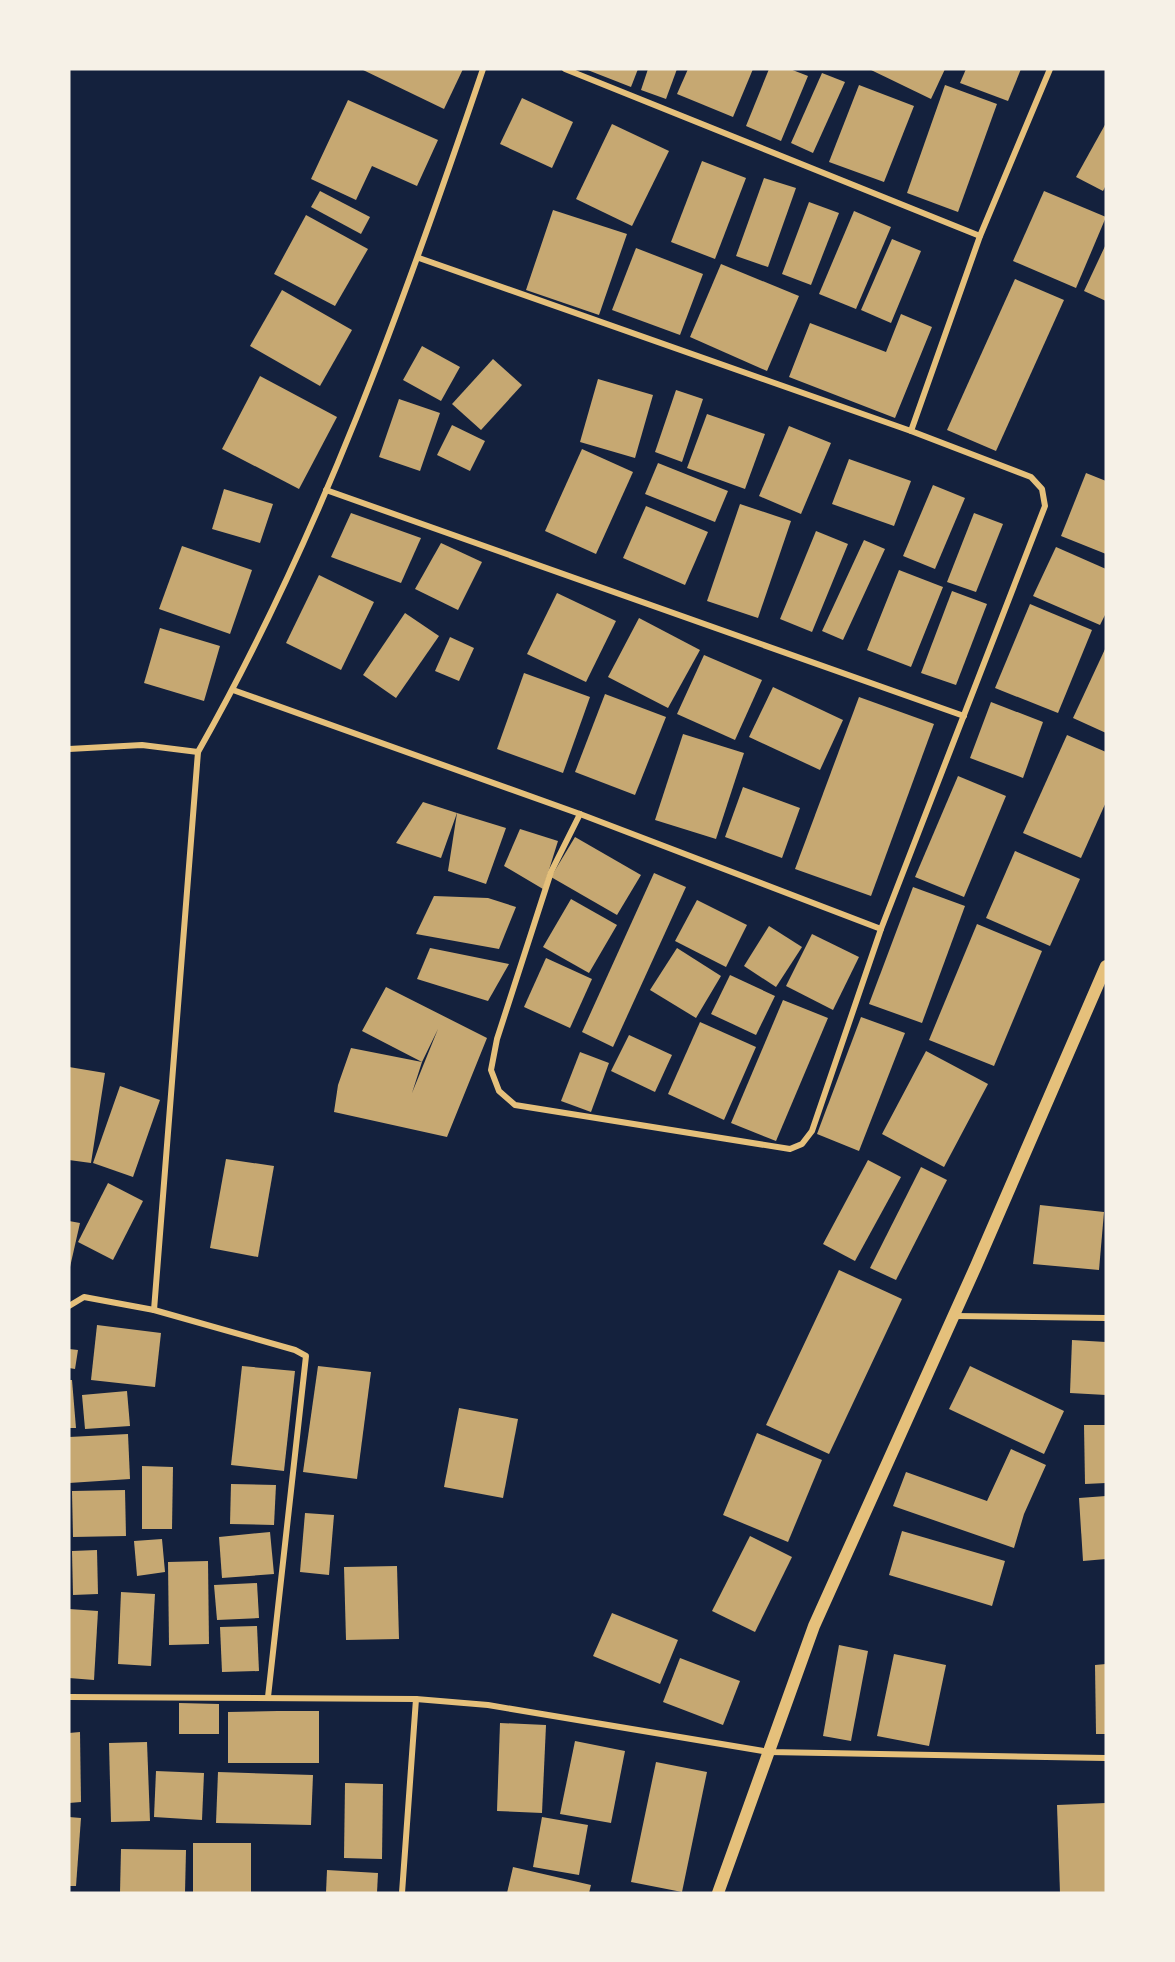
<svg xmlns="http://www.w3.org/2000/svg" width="1175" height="1962" font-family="'IBM Plex Sans',sans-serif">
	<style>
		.building { fill: #c6a872 }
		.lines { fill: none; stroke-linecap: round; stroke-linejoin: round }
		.minor { stroke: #e5c07b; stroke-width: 6 }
		.secondary { stroke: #e5c07b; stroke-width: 12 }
	</style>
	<rect width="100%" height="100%" fill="#14213d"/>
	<g class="building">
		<polygon points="361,69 463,69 444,109"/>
		<polygon points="585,69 638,69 631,87"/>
		<polygon points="648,69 677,69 666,99 641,90"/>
		<polygon points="688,69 753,69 733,117 677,94"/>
		<polygon points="769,69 790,69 808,76 781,141 746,126"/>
		<polygon points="869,69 945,69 931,99"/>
		<polygon points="966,69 1021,69 1008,101 960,83"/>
		<polygon points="822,73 845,82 813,153 791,143"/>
		<polygon points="859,85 914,106 884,182 829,162"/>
		<polygon points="945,85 997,104 958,212 907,193"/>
		<polygon points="522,98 573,122 552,168 500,144"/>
		<polygon points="348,100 438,140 417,186 372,166 356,200 311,179"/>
		<polygon points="1106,123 1106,185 1103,191 1076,177"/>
		<polygon points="612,124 669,151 632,226 576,199"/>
		<polygon points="702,161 746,178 715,259 671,242"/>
		<polygon points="764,178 796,188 768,267 736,256"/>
		<polygon points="320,191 370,217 361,234 311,207"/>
		<polygon points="1044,191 1106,217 1076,288 1013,261"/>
		<polygon points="809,202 839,213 811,285 782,274"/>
		<polygon points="553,210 627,234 599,315 526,290"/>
		<polygon points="854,211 891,227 856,309 819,294"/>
		<polygon points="306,215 368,249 335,306 274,274"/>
		<polygon points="892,239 921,251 891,323 861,310"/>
		<polygon points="1106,244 1106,301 1084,291"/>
		<polygon points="636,248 703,274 680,335 612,310"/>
		<polygon points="721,264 799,296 767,371 690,337"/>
		<polygon points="1015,279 1064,300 996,451 947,430"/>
		<polygon points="282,290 352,330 320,386 250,346"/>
		<polygon points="901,314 932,327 895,418 789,377 810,323 886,352"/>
		<polygon points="422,346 460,367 441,401 403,380"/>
		<polygon points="493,359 522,385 481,430 452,404"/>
		<polygon points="260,376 337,417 299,489 222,449"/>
		<polygon points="598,379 653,395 635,458 580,442"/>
		<polygon points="676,390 703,399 682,462 655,452"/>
		<polygon points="399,399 440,413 420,471 379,457"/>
		<polygon points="707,414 765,434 745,489 687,468"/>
		<polygon points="452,425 485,441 470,471 437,455"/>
		<polygon points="789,426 831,443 801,514 759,496"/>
		<polygon points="582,449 633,472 596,554 545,531"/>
		<polygon points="849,459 911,481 894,526 832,504"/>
		<polygon points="658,463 728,491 715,522 645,494"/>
		<polygon points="1086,473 1106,481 1106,554 1061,536"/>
		<polygon points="933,485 965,498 935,569 903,556"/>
		<polygon points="224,489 273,504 260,543 212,529"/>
		<polygon points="740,504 791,521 758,618 707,601"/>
		<polygon points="646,506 708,532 685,585 623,558"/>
		<polygon points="351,513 421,538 401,583 331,557"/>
		<polygon points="974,513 1003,524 976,592 947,582"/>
		<polygon points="816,531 848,544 812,632 780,619"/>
		<polygon points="864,540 885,549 843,640 822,631"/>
		<polygon points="441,543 482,562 458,610 415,589"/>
		<polygon points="182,546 252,570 230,634 159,609"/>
		<polygon points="1056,547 1106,569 1106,613 1100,625 1033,596"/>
		<polygon points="899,570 943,587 911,667 867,650"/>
		<polygon points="319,575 374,602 341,670 286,643"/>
		<polygon points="952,591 987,604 956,685 921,673"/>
		<polygon points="557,593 616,621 586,682 527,654"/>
		<polygon points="1030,604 1092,630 1058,713 995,688"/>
		<polygon points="405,613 439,636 396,698 363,675"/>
		<polygon points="639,618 700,650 668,708 608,677"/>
		<polygon points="160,628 220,646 204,701 144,683"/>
		<polygon points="450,637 474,648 459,681 435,671"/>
		<polygon points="1106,647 1106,733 1073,718"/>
		<polygon points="704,655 762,680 735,740 677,714"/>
		<polygon points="524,673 590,697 563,773 497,749"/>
		<polygon points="773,687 843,720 820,770 749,737"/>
		<polygon points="605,694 666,717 635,795 575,772"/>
		<polygon points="859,697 934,724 871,896 795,869"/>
		<polygon points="991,702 1043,722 1023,778 970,758"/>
		<polygon points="683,734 744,753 716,839 655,820"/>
		<polygon points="1067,735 1106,752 1106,802 1081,858 1023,833"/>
		<polygon points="958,776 1006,796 964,897 915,877"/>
		<polygon points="743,787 800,808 782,858 725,837"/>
		<polygon points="423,802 457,813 441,858 396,843"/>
		<polygon points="457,813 506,828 486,884 448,871"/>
		<polygon points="520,829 558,841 543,889 504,866"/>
		<polygon points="575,837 641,875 617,915 551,877"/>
		<polygon points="1015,851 1080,879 1050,946 986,918"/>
		<polygon points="654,873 686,887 613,1047 582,1032"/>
		<polygon points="913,887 965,906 922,1023 869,1004"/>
		<polygon points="434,896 488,898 516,907 499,949 416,934"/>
		<polygon points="571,899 617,925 589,973 543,947"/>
		<polygon points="697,900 747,925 726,967 675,941"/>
		<polygon points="977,924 1042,951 994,1066 929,1040"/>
		<polygon points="769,926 802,947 776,987 744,966"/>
		<polygon points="812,934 859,957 833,1010 786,986"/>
		<polygon points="430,948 509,964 488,1001 417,979"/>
		<polygon points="677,948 721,976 696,1018 650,990"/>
		<polygon points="546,958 592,979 570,1028 524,1007"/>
		<polygon points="730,975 775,996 756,1035 711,1014"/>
		<polygon points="386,987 487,1038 447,1137 334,1112 338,1085 351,1048 422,1062 412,1093 438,1029 422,1062 362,1031"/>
		<polygon points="783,1000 828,1018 776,1141 731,1123"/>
		<polygon points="861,1017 905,1033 859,1151 817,1134"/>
		<polygon points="700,1022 756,1047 724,1120 668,1094"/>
		<polygon points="629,1035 672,1055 655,1092 611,1071"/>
		<polygon points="926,1051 988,1084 944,1167 882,1134"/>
		<polygon points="580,1052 609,1063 591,1112 561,1101"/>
		<polygon points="69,1067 105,1073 91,1163 69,1160"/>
		<polygon points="120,1086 160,1100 133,1177 93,1163"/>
		<polygon points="226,1159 274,1166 258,1257 210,1248"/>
		<polygon points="868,1160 901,1177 855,1261 823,1244"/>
		<polygon points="921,1167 947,1180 896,1280 870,1268"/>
		<polygon points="108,1183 143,1201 113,1260 78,1242"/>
		<polygon points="1040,1205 1104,1212 1099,1270 1033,1264"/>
		<polygon points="69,1221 80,1223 70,1267 69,1267"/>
		<polygon points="839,1270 902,1299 829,1454 766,1425"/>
		<polygon points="97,1325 161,1333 155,1387 91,1380"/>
		<polygon points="1072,1340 1106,1342 1106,1395 1070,1393"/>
		<polygon points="69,1349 78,1350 75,1369 69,1368"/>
		<polygon points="242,1366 295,1371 284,1471 231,1465"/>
		<polygon points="318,1366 371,1372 357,1479 303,1472"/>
		<polygon points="970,1366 1064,1411 1044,1454 949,1409"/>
		<polygon points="69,1380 72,1380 76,1428 69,1428"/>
		<polygon points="127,1391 130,1426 85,1429 82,1395"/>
		<polygon points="459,1408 518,1419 503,1498 444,1487"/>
		<polygon points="1084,1425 1106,1425 1106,1483 1085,1484"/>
		<polygon points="757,1433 822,1460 788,1542 723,1515"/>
		<polygon points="128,1434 130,1479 69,1483 69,1437"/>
		<polygon points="1011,1449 1046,1465 1024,1514 1014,1548 893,1506 906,1472 987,1501"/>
		<polygon points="142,1466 173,1467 172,1529 142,1529"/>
		<polygon points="231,1484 276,1485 274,1525 230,1524"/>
		<polygon points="125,1490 126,1536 73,1537 72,1491"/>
		<polygon points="1106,1496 1106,1559 1083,1561 1079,1498"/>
		<polygon points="305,1513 334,1515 329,1575 300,1572"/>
		<polygon points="902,1531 1005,1561 992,1606 889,1575"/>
		<polygon points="270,1532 274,1574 222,1578 219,1537"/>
		<polygon points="750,1536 792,1557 755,1632 712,1611"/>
		<polygon points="162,1539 165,1572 137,1576 134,1541"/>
		<polygon points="97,1550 98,1594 73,1595 72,1551"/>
		<polygon points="208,1561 209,1644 169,1645 168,1562"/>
		<polygon points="397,1566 399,1639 346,1640 344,1567"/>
		<polygon points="257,1583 259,1618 217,1620 214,1585"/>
		<polygon points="121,1592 155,1594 151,1666 118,1664"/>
		<polygon points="69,1609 98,1611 94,1680 69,1678"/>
		<polygon points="612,1613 678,1640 660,1684 593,1656"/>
		<polygon points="257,1626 259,1671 222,1672 220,1627"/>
		<polygon points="839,1645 868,1651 851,1741 823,1736"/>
		<polygon points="894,1654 946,1665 929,1746 877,1736"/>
		<polygon points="680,1658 740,1681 723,1725 663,1702"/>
		<polygon points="1106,1664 1106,1734 1096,1734 1095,1665"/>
		<polygon points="179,1703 219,1704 219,1734 179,1734"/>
		<polygon points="278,1711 319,1711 319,1763 228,1763 228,1712"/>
		<polygon points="500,1723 546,1725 542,1813 497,1811"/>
		<polygon points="80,1732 81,1802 69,1803 69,1733"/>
		<polygon points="575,1741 625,1751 611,1823 560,1814"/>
		<polygon points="147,1742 150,1821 111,1822 109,1743"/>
		<polygon points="656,1762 707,1772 682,1892 631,1882"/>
		<polygon points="156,1771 204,1773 202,1820 154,1817"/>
		<polygon points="218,1772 313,1775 311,1825 216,1823"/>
		<polygon points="345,1783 383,1784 382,1859 344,1858"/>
		<polygon points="1106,1803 1106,1893 1060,1893 1057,1805"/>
		<polygon points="69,1817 81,1818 76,1886 69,1886"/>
		<polygon points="542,1817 588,1825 579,1875 533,1867"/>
		<rect x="193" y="1843" width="58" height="50"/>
		<polygon points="121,1849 186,1850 185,1893 120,1893"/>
		<polygon points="513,1867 591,1885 589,1893 507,1893"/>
		<polygon points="327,1870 378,1873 377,1893 326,1893"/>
	</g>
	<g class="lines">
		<g class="minor">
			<polyline points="565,69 980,236"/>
			<polyline points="419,258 911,431"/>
			<polyline points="326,490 964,716"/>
			<polyline points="233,690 580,814 881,929"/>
			<polyline points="69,749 142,745 198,752"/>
			<polyline points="580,814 551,872 497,1039 491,1070 499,1091 515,1105 790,1149 802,1144 812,1131 881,929 1045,506 1042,489 1031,477 911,431 980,236 1050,69"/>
			<polyline points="69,1306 84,1297 154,1310 295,1350 306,1356 268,1697"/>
			<path d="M154 1310 198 752C320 537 404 302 483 69"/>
			<polyline points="954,1316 1106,1318"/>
			<polyline points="69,1697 416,1699 488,1705 769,1752 1106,1758"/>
			<polyline points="402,1893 416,1699"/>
		</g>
		<polyline class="secondary" points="718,1893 814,1626 976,1266 1106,966"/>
	</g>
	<rect width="1175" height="1962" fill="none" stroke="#f6f1e7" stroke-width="141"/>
</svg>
